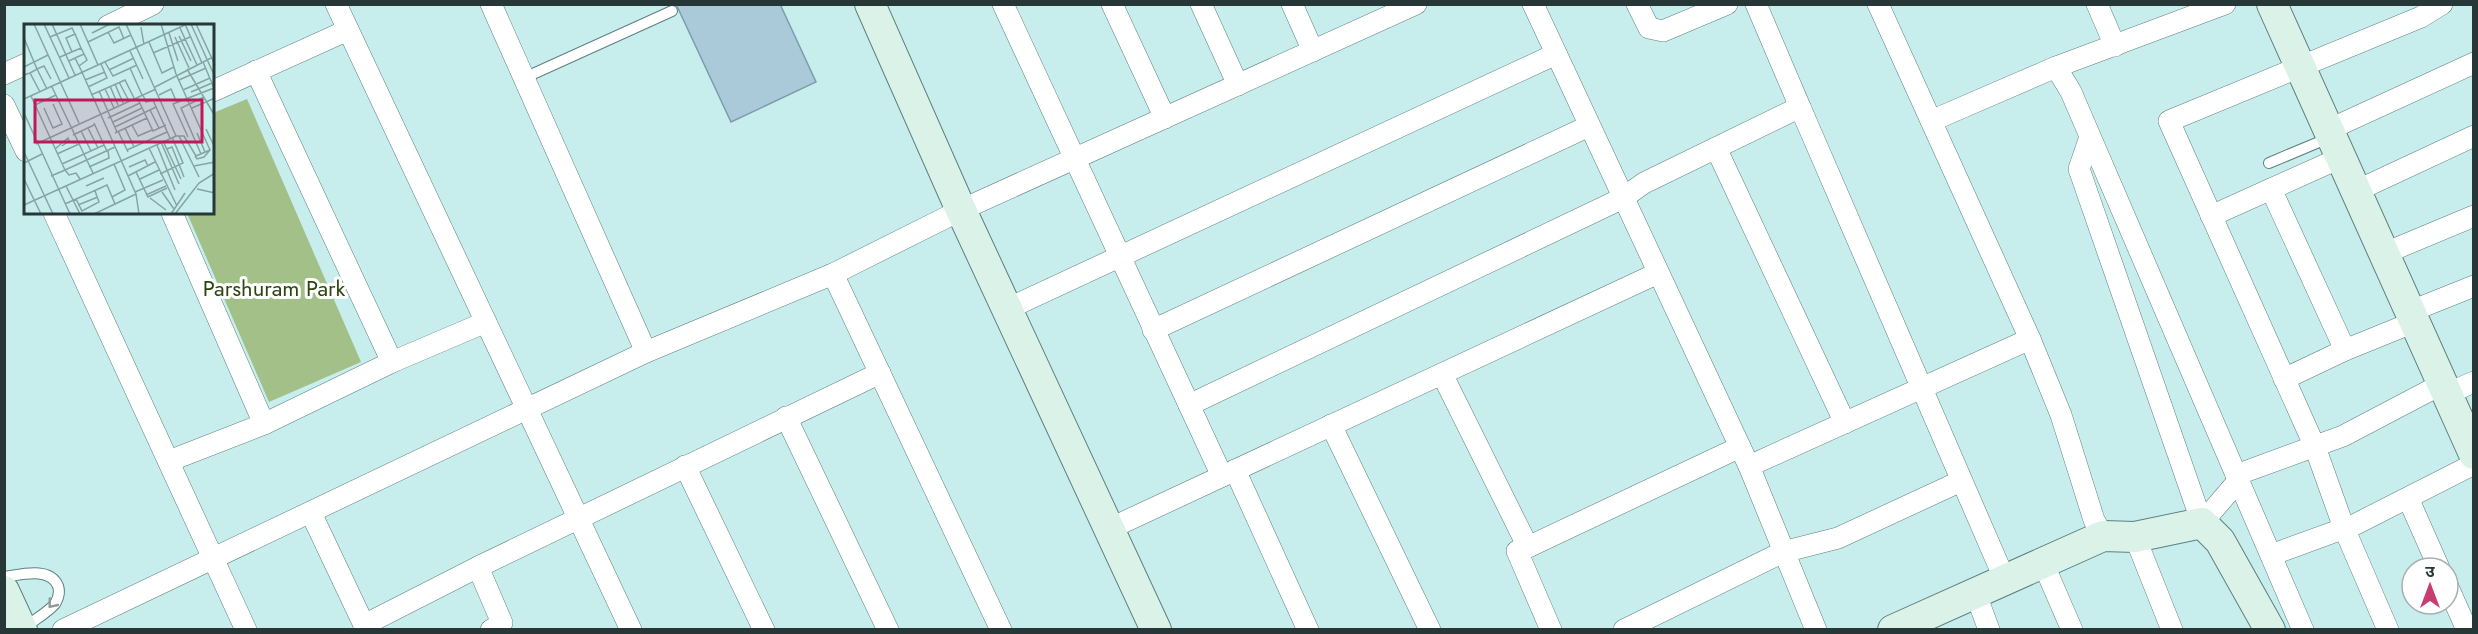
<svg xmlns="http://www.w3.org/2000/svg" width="2478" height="634" font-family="Jost,'Noto Sans Devanagari',sans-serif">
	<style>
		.green { fill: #a2c087 }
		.building { fill: #aac9d9; stroke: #7e9cab; stroke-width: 1.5 }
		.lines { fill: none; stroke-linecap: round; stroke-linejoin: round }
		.lane-casing { stroke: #5d8080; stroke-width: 12 }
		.street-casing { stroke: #5d8080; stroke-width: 22 }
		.secondary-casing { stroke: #5d8080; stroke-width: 32 }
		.lane { stroke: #fff; stroke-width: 10 }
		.street { stroke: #fff; stroke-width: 21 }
		.secondary { stroke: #daf2e7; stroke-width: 30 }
		.oneway { stroke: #939a9b }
		.labels { text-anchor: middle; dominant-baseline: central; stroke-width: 6; stroke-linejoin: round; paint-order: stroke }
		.park-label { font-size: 22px; fill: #2c450e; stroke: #fff }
		.inset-road { fill: none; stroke: #87a4a4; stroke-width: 1.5 }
		.view { fill: #c2185b; fill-opacity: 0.15; stroke: #c2185b; stroke-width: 3 }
		.inset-edge { fill: none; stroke: #273637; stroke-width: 3 }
	</style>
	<rect width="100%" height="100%" fill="#c7eded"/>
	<polygon class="green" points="247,99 361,362 269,402 187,213 213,213 213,113"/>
	<polygon class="building" points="676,4 780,4 816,82 731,122"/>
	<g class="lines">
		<g class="lane-casing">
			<g id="lane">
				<polyline points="524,78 672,11"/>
				<polyline points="2269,163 2331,137"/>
				<path d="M4 577C20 575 50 566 58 586 60 592 58 599 55 604 47 613 34 620 24 628"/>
			</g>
		</g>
		<g class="street-casing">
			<g id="street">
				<polyline points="336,4 631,630"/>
				<polyline points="491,4 646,352"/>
				<polyline points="1003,4 1222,476"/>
				<polyline points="1112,4 1165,118"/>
				<polyline points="1201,4 1238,85"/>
				<polyline points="1292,4 1313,51"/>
				<polyline points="1533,4 1749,466 2030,339"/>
				<polyline points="1637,4 1649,28 1663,31 1727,4"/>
				<polyline points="1756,4 1800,107"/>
				<polyline points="1878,4 2030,339 2061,415 2094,520 2103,536"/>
				<polyline points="2097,4 2115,46"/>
				<polyline points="2225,4 2056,67 2071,92 2303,630"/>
				<polyline points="108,26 153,4"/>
				<polyline points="4,74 26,64"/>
				<polyline points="213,91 348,30"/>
				<polyline points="4,105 26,151"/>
				<polyline points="1931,121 2056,67"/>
				<polyline points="2328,130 2474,63"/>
				<polyline points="2090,137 2079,169 2202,523"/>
				<polyline points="1716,148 1845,423"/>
				<polyline points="2271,189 2345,350"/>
				<polyline points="2356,191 2474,136"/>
				<polyline points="54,213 246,630"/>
				<polyline points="172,213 264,424 392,362 256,71"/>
				<polyline points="2211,216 2340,158"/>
				<polyline points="2383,254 2474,216"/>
				<polyline points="833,274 1001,630"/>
				<polyline points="1007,309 1556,54"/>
				<polyline points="2409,312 2474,286"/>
				<polyline points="1153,330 1589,126"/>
				<polyline points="392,362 486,322"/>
				<polyline points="1442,374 1528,547 1740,447"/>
				<polyline points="2284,379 2345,350 2414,322"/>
				<polyline points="2446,394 2474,382"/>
				<polyline points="1189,405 1623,198 1644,183 1800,107 2004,578"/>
				<polyline points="786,417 888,630"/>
				<polyline points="1331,425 1430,630"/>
				<polyline points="169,461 264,424"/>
				<polyline points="685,466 764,630"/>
				<polyline points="1749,466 1816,630"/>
				<polyline points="1235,470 1308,630"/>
				<polyline points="2236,475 2343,436 2442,384"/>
				<polyline points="2408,498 2439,568"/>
				<polyline points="311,513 364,625"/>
				<polyline points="2202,523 2238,481"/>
				<polyline points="1109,529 1658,273"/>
				<polyline points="2135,537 2172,630"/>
				<polyline points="1528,547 1517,551 1551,630"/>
				<polyline points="2271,555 2356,524 2474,464"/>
				<polyline points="2043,563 2072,630"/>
				<polyline points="478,567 880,373"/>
				<polyline points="2448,587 2467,630"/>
				<polyline points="1975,592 1989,630"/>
				<polyline points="63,630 646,352 833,274 961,210 1416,4"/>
				<polyline points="366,630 364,625 478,567 502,623 491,630"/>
				<polyline points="1624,630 1783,552 1838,538 1961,481"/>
				<polyline points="2388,630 2344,528 2315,447 2169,121 2421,17 2442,4"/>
			</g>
		</g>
		<g class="secondary-casing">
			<g id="secondary">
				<polyline points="870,4 961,210 1156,630"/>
				<polyline points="2272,4 2474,454"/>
				<polyline points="4,591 22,630"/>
				<polyline points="1893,630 2103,536 2135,537 2202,523 2220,541 2270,630"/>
			</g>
		</g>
		<use href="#lane" class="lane"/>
		<use href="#street" class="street"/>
		<use href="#secondary" class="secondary"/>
	</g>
	<defs><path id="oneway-chevron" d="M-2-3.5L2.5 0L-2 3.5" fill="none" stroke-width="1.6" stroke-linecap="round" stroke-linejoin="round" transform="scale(1.5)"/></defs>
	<use class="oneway" href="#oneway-chevron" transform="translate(52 604) rotate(129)"/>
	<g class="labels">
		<g class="park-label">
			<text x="274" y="288">Parshuram Park</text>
		</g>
	</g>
	<g transform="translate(24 24)">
		<rect width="190" height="190" fill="#c7eded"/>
		<path class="inset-road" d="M10 0 55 99M20 0 45 54M28 0 51 51M56 0 74 41M102 0 152 112M137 0 152 50 186 126 172 132M161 0 178 39M167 0 191 53M172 0 191 41M117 3 120 21M156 4 173 41M84 8 90 19 107 11M68 9 86 0M145 9 154 37M155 12 167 37M26 13 48 4 51 10M151 13 165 44M0 14 10 38 0 43M64 18 95 3 100 15M125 18 138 49 150 43M106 27 119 55M48 28 42 14 51 10 57 24M129 29 166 13M24 31 10 38 13 45 20 42 27 55M36 33 57 24 60 30M51 34 60 30 63 36 55 42M45 37 51 34 57 46 112 170 115 190M81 38 89 52 113 41M106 44 118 71M163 45 191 92M85 46 110 34M6 49 13 45 23 65M0 51 6 49 16 68M61 56 81 48M155 56 182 44M95 58 105 77M91 60 99 79M86 62 94 81M28 63 69 149M64 63 83 54 77 40M131 63 187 34M81 65 90 84M159 66 186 54M75 67 93 108M167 68 188 59M67 71 101 56 110 74M119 71 122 78 129 76 132 83M135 71 147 65 153 79M7 72 41 146 27 152M113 73 129 107 142 101M0 75 163 0M11 81 32 71M20 84 29 104 38 100 29 80M168 84 191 74M126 86 135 104M0 89 46 190M84 94 116 79M89 98 118 84M70 99 80 121M108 101 114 112 128 106M91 103 132 83 146 114M64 104 74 124M101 104 110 123M182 105 191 124M57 107 67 127M94 107 104 128M91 109 123 94M173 109 181 128M49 111 70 101M155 112 175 153M164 113 149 80 190 64 179 38M139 117 157 155M137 118 155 160M12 120 132 65M133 121 151 166M125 124 153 182M31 125 44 114 45 117 38 122M143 125 148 123 160 153M103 126 143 108M0 128 29 190M33 130 55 120M177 130 157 84 180 73M171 132 173 135 180 133 186 126M0 139 18 130M38 140 80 121 83 127M170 142 191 138M65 143 85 134 84 127M105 143 121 136 124 142M41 146 91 123M41 146 45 151 52 149 56 155M112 148 124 173 143 164M136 150 159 139 148 113M104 152 131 138M0 155 17 190M116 155 135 146M42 162 56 190M62 162 80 154M173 165 191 169M111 168 139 156M138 168 150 185M122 171 142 162M88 173 101 166 90 140M126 174 142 186M52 175 58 187 75 178 71 167M41 180 83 161 91 180M0 181 152 112H160L172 132M54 181 74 173M70 190 112 170M147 190 161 169M151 190 175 159 191 149"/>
		<path class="view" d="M11 76H178V118H11Z"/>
		<rect width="190" height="190" class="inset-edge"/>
	</g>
	<rect width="2478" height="634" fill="none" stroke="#273637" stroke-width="12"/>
	<g transform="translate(2430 586)"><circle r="28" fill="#ffffff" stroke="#a9afaf" stroke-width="1.5"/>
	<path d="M0-4.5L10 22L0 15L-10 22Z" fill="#c73c71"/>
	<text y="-9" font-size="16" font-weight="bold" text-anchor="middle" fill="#273637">उ</text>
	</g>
</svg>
